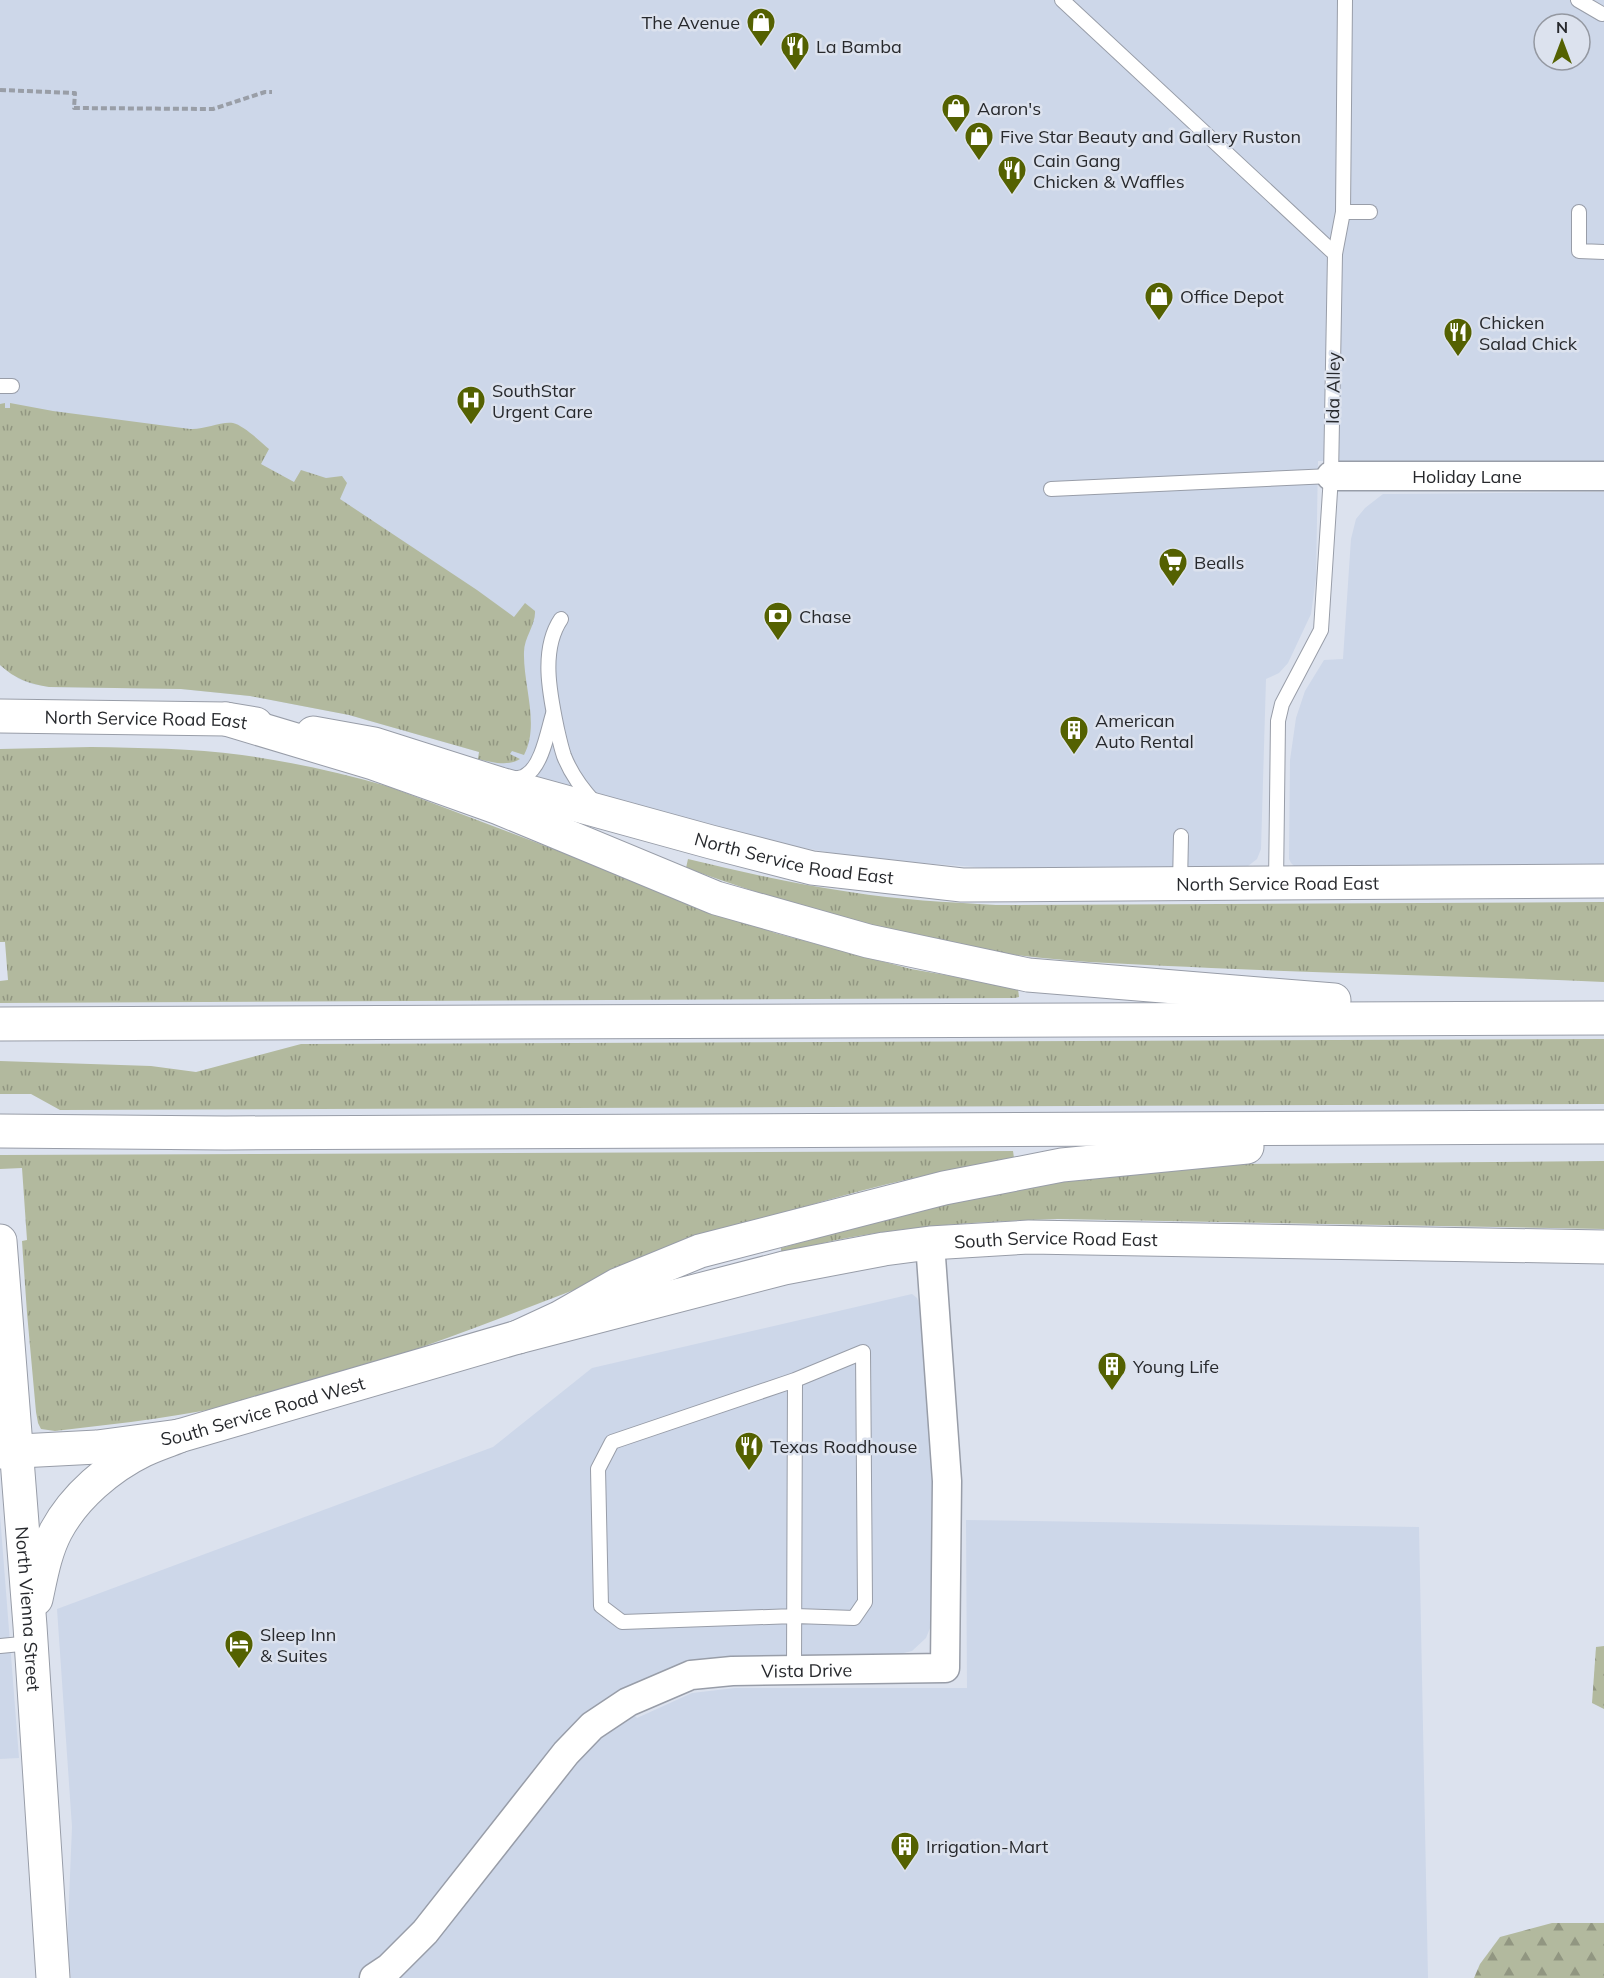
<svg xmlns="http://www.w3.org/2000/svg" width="1604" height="1978" font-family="Mulish,sans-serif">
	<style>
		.built { fill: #cdd7e9; fill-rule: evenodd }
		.grass { fill: url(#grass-tufts) }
		.forest { fill: url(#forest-firs) }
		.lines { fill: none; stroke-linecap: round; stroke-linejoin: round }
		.service-casing { stroke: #989da8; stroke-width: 16 }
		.minor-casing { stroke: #989da8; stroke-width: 31 }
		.secondary-casing { stroke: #989da8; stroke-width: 35 }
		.trunk-casing { stroke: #989da8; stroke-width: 35 }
		.motorway-casing { stroke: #989da8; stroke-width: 35 }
		.path { stroke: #999ea7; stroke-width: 4; stroke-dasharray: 6 3; stroke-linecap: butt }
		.service { stroke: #fff; stroke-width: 14 }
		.minor { stroke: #fff; stroke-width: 28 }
		.secondary { stroke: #fff; stroke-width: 33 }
		.trunk { stroke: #fff; stroke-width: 33 }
		.motorway { stroke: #fff; stroke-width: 33 }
		.labels { text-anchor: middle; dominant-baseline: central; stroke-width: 5; stroke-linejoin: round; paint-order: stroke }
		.poi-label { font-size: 18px; fill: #27292d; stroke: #dce2ee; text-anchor: start }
		.street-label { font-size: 18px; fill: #27292d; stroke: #dce2ee }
	</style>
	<defs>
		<pattern id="grass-tufts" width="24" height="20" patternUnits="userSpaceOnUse" patternTransform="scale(1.5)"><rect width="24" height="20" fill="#b2b99e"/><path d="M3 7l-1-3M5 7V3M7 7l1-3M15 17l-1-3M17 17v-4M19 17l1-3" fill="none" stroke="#919681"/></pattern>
		<pattern id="forest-firs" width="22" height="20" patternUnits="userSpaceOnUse" patternTransform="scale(1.5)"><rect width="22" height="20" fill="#b2b99e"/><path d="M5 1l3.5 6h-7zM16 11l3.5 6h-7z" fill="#919681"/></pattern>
	</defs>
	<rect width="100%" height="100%" fill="#dce2ee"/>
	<g class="built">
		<path d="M0 0H1604V462L1318 461 1316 578 1311 614 1288 663 1279 673 1266 679 1261 849 1257 859 1243 870 1003 869 866 859 748 838 633 807 478 759 479 752 349 715 250 696 181 689 49 687 32 684 19 679 0 665ZM1544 24H1580V60H1544Z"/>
		<polygon points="1604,492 1604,868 1295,867 1291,863 1289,859 1290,760 1296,718 1305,691 1324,660 1343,659 1351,539 1356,519 1365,508 1383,494 1394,494"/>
		<polygon points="912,1294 917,1298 922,1312 933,1473 932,1623 926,1638 912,1651 891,1656 725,1656 697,1660 677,1666 614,1694 637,1718 692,1693 735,1688 967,1688 966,1520 1419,1527 1428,1978 71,1978 67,1948 72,1827 57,1609 493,1447 592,1368"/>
		<polygon points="0,1515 19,1758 0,1759"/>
	</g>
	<g class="grass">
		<path d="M5 403V408H10V403L53 411 190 429C204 430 221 421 233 423 243 425 261 442 269 449L261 464 294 482 301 470 326 478 342 476 347 483 340 499 477 590 514 617 525 603 535 611C536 624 524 638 524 652 523 685 540 725 524 755L512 751 510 754 520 759C508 767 491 762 478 759L479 752 349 715 250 696 181 689 49 687C30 684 15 679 0 665V404Z"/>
		<path d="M91 747C141 748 192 748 242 755 293 762 342 773 390 787L775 933 911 969 1014 987 1018 989 1019 997 1015 998 0 1003V981L8 980 5 942H0V749Z"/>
		<path d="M688 859C742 872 795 884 850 892 899 900 947 902 996 905L1604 902V982C1473 976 1342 974 1211 968 1135 964 1058 963 983 950 881 933 783 902 686 868Z"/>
		<polygon points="1604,1039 1604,1104 60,1110 31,1094 0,1094 0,1061 151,1066 196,1072 301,1044"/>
		<path d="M1013 1151 1014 1158C910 1176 807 1202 708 1239 601 1278 496 1322 388 1359 347 1373 306 1388 263 1398 195 1415 125 1423 55 1431L41 1429 38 1423 36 1412 27 1313 22 1241 27 1240 22 1168 0 1169V1155Z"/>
		<path d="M1604 1161V1229L1058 1219C986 1221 907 1226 836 1240 818 1244 800 1249 782 1254L781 1248 907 1212 1054 1183 1124 1173 1235 1164Z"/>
	</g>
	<g class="forest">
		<polygon points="1604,1646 1604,1709 1592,1703 1596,1647"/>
		<polygon points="1552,1923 1604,1923 1604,1978 1474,1978 1480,1964 1500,1937"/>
	</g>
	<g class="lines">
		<g class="service-casing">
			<g id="service">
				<polyline points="1062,0 1335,254 1331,476 1321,630 1282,704 1278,721 1276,884"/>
				<polyline points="1578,0 1602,14"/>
				<polyline points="1343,212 1370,212"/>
				<polyline points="1579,212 1579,251 1604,252"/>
				<polyline points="1335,254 1343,212 1345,0"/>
				<polyline points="0,386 12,386"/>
				<polyline points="1051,489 1331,476"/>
				<path d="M561 619C540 650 550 695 557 729 559 738 561 747 564 756 571 774 582 789 595 803"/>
				<path d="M512 779C516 778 523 778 526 775 542 766 548 730 553 714"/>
				<polyline points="1180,884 1181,836"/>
				<polyline points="0,1646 31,1643"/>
				<polyline points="794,1670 795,1380 863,1352 865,1602 854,1618 795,1616 622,1622 601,1606 598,1469 612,1442 795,1380"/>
			</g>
		</g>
		<g class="minor-casing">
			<g id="minor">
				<path id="s1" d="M1331 476H1604"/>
				<path id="s2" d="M374 1978 389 1968 425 1932 566 1753 592 1726 628 1702 691 1675 732 1671 945 1668 947 1481 930 1243"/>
			</g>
		</g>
		<g class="secondary-casing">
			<g id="secondary">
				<path id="s3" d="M0 716 226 719 256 724"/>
				<path id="s4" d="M313 733 374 744 500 784 711 842 812 868 962 885 1604 881"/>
				<path id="s5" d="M0 1452 97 1447 179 1436 518 1337 784 1268 884 1249 930 1243 1029 1237 1604 1247"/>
			</g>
		</g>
		<g class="trunk-casing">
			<g id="trunk">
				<path id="s6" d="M0 1241 30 1626 53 1978"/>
				<path d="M36 1599C41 1576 45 1552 56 1531 74 1497 109 1467 144 1450 155 1445 167 1441 179 1436"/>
			</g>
		</g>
		<g class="motorway-casing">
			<g id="motorway">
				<polyline points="226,719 373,763 499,808 716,898 868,941 1028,975 1334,1000"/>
				<polyline points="0,1024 1604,1018"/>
				<polyline points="0,1131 225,1133 1604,1127"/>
				<polyline points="518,1337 559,1318 617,1285 700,1251 944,1188 1062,1165 1247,1147"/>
			</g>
		</g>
		<polyline class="path" points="0,90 75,93 74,108 213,109 265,92 272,92"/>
		<use href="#service" class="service"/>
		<use href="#minor" class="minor"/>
		<use href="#secondary" class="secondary"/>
		<use href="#trunk" class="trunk"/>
		<use href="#motorway" class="motorway"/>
	</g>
	<defs>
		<g id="shop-pin" transform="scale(1.5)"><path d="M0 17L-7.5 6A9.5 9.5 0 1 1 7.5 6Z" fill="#546101" stroke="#dce2ee"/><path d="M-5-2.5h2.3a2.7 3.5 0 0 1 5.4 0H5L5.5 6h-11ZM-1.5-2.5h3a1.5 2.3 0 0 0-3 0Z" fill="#fff"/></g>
		<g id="restaurant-pin" transform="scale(1.5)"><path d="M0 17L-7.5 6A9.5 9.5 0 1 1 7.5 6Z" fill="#546101" stroke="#dce2ee"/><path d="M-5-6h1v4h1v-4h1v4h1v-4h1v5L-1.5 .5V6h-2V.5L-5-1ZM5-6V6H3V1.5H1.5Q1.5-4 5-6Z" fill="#fff"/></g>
		<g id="hospital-pin" transform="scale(1.5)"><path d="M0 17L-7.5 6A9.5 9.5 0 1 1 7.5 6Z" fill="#546101" stroke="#dce2ee"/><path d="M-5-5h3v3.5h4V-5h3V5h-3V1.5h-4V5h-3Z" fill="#fff"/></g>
		<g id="supermarket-pin" transform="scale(1.5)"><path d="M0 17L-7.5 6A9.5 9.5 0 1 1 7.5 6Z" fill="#546101" stroke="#dce2ee"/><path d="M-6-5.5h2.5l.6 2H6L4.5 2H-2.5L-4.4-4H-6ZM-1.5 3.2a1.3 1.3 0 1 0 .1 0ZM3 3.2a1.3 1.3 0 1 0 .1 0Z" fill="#fff"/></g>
		<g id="bank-pin" transform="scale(1.5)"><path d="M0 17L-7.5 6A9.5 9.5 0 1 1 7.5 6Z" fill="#546101" stroke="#dce2ee"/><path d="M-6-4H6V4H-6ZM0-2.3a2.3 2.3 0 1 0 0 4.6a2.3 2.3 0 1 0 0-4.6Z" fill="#fff"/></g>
		<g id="building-pin" transform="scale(1.5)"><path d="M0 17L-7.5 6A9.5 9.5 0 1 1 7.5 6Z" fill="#546101" stroke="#dce2ee"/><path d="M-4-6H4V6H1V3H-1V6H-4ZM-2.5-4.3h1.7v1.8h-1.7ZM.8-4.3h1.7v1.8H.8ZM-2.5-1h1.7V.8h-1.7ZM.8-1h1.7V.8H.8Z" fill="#fff"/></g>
		<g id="hotel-pin" transform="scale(1.5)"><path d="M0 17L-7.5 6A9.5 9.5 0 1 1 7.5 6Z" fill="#546101" stroke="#dce2ee"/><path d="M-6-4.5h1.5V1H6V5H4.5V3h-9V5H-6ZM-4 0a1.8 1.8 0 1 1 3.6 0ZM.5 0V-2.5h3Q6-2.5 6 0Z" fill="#fff"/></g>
	</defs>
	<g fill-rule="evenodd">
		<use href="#shop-pin" x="761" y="22"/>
		<use href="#restaurant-pin" x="795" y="46"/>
		<use href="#shop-pin" x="956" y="108"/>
		<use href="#shop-pin" x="979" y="136"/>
		<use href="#restaurant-pin" x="1012" y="170"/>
		<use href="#shop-pin" x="1159" y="296"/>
		<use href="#restaurant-pin" x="1458" y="332"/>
		<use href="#hospital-pin" x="471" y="400"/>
		<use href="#supermarket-pin" x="1173" y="562"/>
		<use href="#bank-pin" x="778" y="616"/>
		<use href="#building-pin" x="1074" y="730"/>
		<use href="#building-pin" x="1112" y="1366"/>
		<use href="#restaurant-pin" x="749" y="1446"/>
		<use href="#hotel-pin" x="239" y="1644"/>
		<use href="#building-pin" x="905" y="1846"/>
	</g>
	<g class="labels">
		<g class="poi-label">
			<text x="740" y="22" text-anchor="end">The Avenue</text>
			<text x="816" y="46">La Bamba</text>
			<text x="977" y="108">Aaron's</text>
			<text x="1000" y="136">Five Star Beauty and Gallery Ruston</text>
			<text x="1033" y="160">Cain Gang<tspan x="1033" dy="21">Chicken &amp; Waffles</tspan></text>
			<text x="1180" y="296">Office Depot</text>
			<text x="1479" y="322">Chicken<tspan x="1479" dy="21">Salad Chick</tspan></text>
			<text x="492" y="390">SouthStar<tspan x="492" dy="21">Urgent Care</tspan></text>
			<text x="1194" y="562">Bealls</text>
			<text x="799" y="616">Chase</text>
			<text x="1095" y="720">American<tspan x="1095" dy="21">Auto Rental</tspan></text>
			<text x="1133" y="1366">Young Life</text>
			<text x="770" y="1446">Texas Roadhouse</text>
			<text x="260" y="1634">Sleep Inn<tspan x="260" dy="21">&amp; Suites</tspan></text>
			<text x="926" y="1846">Irrigation-Mart</text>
		</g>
		<g class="street-label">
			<text transform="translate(1333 388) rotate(-89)">Ida Alley</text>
			<text stroke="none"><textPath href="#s1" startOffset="136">Holiday Lane</textPath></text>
			<text stroke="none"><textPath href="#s3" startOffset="146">North Service Road East</textPath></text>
			<text stroke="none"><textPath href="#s4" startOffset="498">North Service Road East</textPath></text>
			<text stroke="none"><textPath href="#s4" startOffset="984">North Service Road East</textPath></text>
			<text stroke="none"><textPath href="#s5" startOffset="1082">South Service Road East</textPath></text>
			<text stroke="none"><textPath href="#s5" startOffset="267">South Service Road West</textPath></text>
			<text stroke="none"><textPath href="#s6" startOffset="369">North Vienna Street</textPath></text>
			<text stroke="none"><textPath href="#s2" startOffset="562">Vista Drive</textPath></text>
		</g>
	</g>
	<g transform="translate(1562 42)"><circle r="28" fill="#dce2ee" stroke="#9498a1" stroke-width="1.5"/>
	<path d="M0-4.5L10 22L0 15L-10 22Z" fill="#546101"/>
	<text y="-9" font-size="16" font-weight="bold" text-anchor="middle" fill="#27292d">N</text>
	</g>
</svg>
